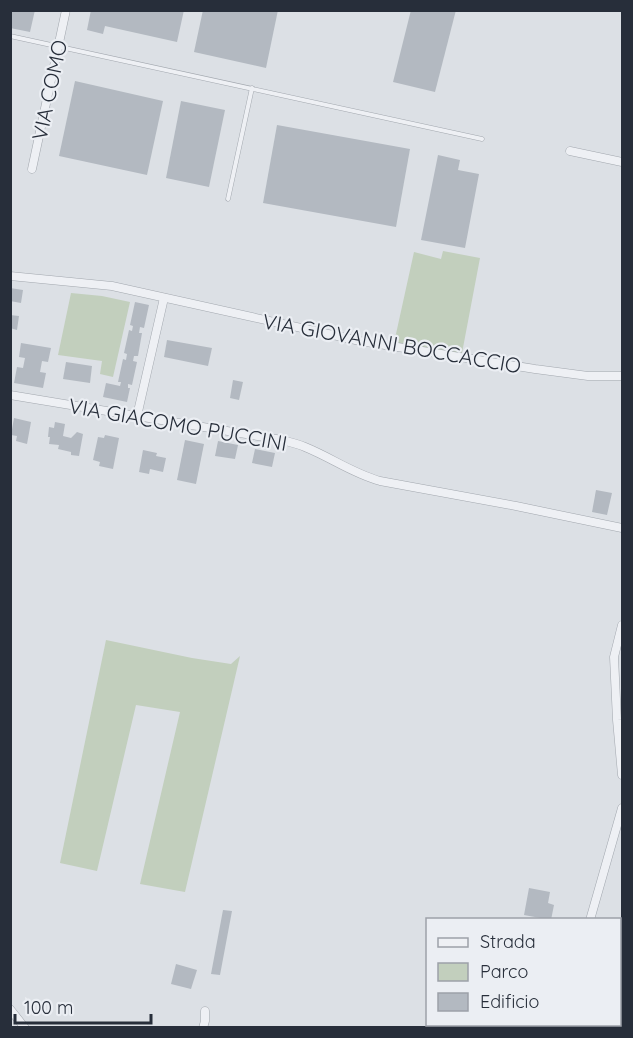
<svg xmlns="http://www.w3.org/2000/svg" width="633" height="1038" font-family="Quicksand,sans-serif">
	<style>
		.green { fill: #c2cfbd }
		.building { fill: #b3b9c1 }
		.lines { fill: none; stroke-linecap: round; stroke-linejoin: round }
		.lane-casing { stroke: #a2a7ae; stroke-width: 5 }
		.street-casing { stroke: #a2a7ae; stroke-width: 9 }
		.lane { stroke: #eef0f4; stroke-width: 4 }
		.street { stroke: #eef0f4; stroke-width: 8 }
		.labels { text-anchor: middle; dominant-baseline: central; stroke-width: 4.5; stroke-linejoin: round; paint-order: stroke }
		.street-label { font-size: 21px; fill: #272e3a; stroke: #ebeef3 }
	</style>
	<rect width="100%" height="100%" fill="#dce0e5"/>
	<g class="green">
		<polygon points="443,251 480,258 462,353 394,343 414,252 441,259"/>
		<polygon points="71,293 102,296 130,302 113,377 100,374 102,361 58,355"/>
		<polygon points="106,640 192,658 231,664 240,656 185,892 140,884 180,712 136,705 97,871 60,863"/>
	</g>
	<g class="building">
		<polygon points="10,10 35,10 30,32 10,28"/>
		<polygon points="91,10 184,10 177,42 105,26 103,34 87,30"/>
		<polygon points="203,10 278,10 266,68 194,52"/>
		<polygon points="411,10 456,10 435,92 393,82"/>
		<polygon points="75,81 163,101 147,175 59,156"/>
		<polygon points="181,101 225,110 209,187 166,178"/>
		<polygon points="277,125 410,149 396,227 263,203"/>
		<polygon points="438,155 460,160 458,170 479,174 465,248 421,240"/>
		<polygon points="10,288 23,290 21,303 10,301"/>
		<polygon points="135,302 149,305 144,328 140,327 139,333 142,333 138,356 134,356 133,361 137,362 132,385 128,384 128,388 130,388 127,402 103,397 106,383 120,386 121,382 118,382 123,359 126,360 127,354 124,353 129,330 132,331 133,326 130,325"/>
		<polygon points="10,315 19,316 17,330 10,328"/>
		<polygon points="167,340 212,348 208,366 164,357"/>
		<polygon points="21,343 51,348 48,362 42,361 40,372 46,373 43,388 14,383 17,367 23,368 25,358 19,357"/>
		<polygon points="66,362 92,366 90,383 63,379"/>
		<polygon points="233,380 243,382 239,400 230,398"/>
		<polygon points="14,418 31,422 27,444 16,441 17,436 11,435"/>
		<polygon points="55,422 65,424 63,436 71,438 77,432 83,434 79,456 71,455 71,452 58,449 59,445 49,444 50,437 48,437 49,427 54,428"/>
		<polygon points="105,435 119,438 113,469 99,466 100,462 93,460 98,437 104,438"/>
		<polygon points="185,440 204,444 196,484 177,480"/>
		<polygon points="218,441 238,445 235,459 215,456"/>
		<polygon points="255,449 275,453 272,467 252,463"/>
		<polygon points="143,450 157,453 156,456 166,458 163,472 150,469 149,474 139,472"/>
		<polygon points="596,490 612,493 607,515 592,512"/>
		<polygon points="529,888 550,892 548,903 554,905 551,920 524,915"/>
		<polygon points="223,910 232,911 220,975 211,974"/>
		<polygon points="176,964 197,970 191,989 171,984"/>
	</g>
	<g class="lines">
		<g class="lane-casing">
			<g id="lane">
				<polyline points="10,36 482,139"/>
				<polyline points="228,199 252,88"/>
			</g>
		</g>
		<g class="street-casing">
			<g id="street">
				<polyline points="570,151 622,162"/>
				<polyline points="32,169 66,10"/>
				<polyline points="10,276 112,286 360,341 535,369 588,376 622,376"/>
				<path d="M10 395 282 440C290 442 298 444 305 447 332 458 352 473 380 481L516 506 622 528"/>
				<polyline points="137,416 164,298"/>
				<polyline points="622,625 614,657 617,720 622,775"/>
				<polyline points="590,920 622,808"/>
				<polyline points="10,1009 25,1028"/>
				<polyline points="203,1028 205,1021 205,1011"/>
				<polyline points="565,1028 565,1024"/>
			</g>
		</g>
		<use href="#lane" class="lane"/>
		<use href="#street" class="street"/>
	</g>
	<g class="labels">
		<g class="street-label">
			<text transform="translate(49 90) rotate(-78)">VIA COMO</text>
			<text transform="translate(392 343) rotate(10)">VIA GIOVANNI BOCCACCIO</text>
			<text transform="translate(178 424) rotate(10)">VIA GIACOMO PUCCINI</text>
		</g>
	</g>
	<rect width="633" height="1038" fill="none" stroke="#272e3a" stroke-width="24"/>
	<rect x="426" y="918" width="195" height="108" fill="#ebeef3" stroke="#9da1a9" stroke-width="1.5"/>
	<rect x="438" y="938" width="30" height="9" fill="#eef0f4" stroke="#9da1a9" stroke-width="1.5"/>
	<text x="480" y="948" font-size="18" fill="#272e3a">Strada</text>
	<rect x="438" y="963" width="30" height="18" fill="#c2cfbd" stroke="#9da1a9" stroke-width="1.5"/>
	<text x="480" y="978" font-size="18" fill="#272e3a">Parco</text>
	<rect x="438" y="993" width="30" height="18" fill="#b3b9c1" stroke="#9da1a9" stroke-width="1.5"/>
	<text x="480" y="1008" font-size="18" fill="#272e3a">Edificio</text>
	<path d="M15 1014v9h136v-9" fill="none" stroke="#272e3a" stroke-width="3"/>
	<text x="24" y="1014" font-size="18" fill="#272e3a" stroke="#ebeef3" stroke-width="4.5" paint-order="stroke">100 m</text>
</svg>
